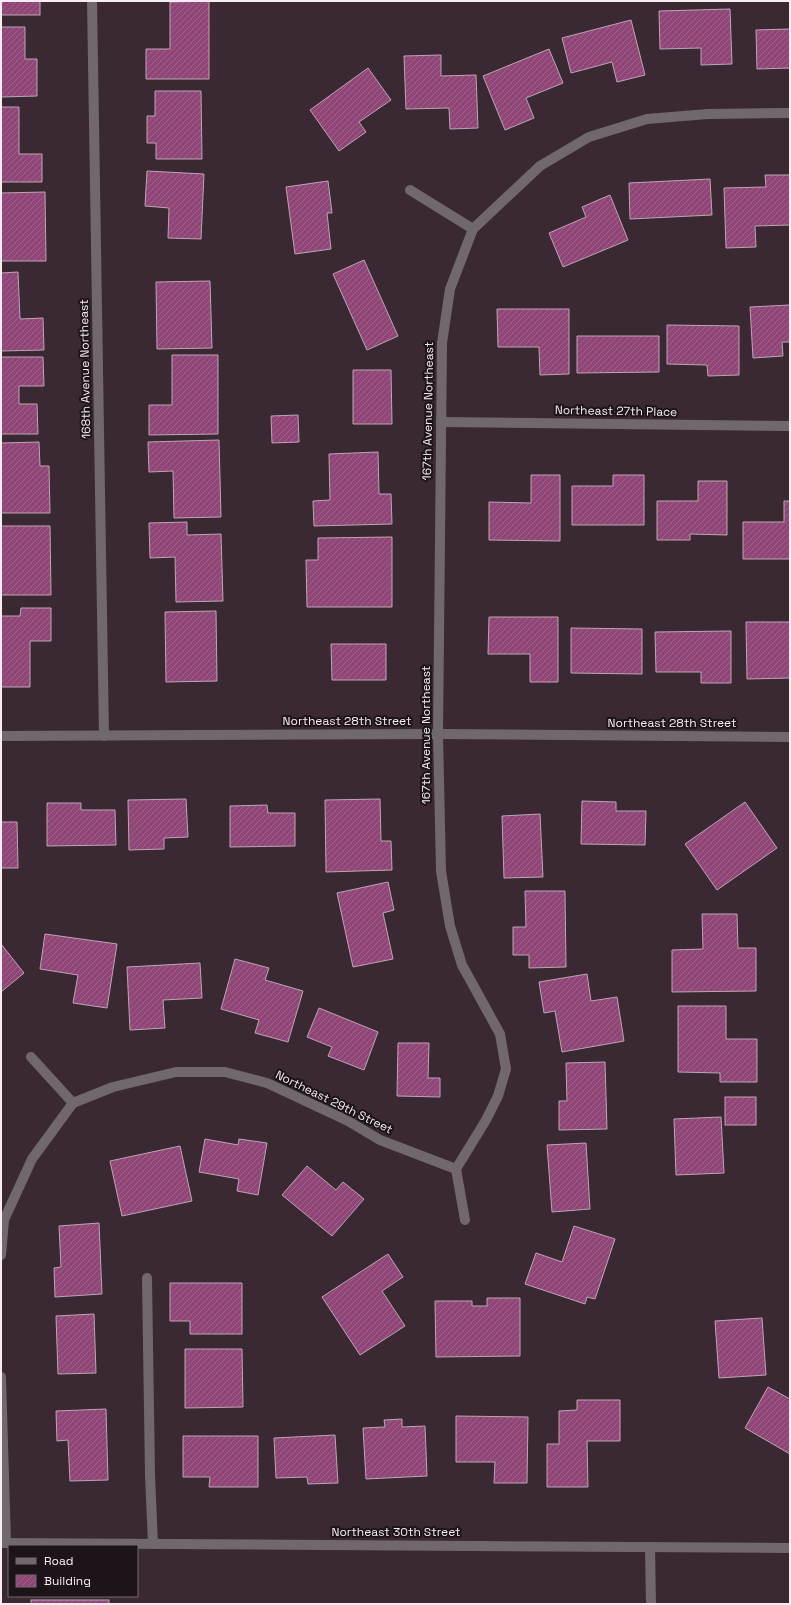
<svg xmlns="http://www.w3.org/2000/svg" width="791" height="1605" font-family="'Space Grotesk',sans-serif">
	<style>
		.building { fill: url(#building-hatch); stroke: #bda6b3 }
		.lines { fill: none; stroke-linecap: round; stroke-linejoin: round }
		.service { stroke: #71686d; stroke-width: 10 }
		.minor { stroke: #71686d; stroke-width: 10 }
		.labels { text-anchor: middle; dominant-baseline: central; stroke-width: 4; stroke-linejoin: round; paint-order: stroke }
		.street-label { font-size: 12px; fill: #f9edf4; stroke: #1c1419 }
	</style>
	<defs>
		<pattern id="building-hatch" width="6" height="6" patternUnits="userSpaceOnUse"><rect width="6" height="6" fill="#904577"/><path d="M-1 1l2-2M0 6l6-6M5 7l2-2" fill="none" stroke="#a0608b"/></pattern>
	</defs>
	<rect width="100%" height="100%" fill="#3a2933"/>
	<g class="building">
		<rect x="1" y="1" width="39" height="14"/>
		<polygon points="209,1 209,79 146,79 146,49 170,49 170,2"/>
		<polygon points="730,9 732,64 701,65 701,48 660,49 659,11"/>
		<polygon points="631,20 645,75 617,82 612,62 571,73 562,38"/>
		<polygon points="1,27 25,27 25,59 37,59 37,96 1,97"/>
		<polygon points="790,29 790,68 757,69 756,30"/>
		<polygon points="549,49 563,83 526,98 534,118 505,130 483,76"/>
		<polygon points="441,55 441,76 476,75 478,128 450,129 449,108 406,109 404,56"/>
		<polygon points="368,68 391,100 359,122 366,132 339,151 310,110"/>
		<polygon points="155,91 201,91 202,159 156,159 156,143 147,143 147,116 155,116"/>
		<polygon points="1,107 19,107 19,154 42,154 42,182 1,182"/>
		<polygon points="147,171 204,174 201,239 168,238 169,208 145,206"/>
		<polygon points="765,175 790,175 790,225 755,226 756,247 726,248 724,188 766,187"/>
		<polygon points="710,179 712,215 630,219 629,183"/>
		<polygon points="328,181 332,213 327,213 331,249 295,254 286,187"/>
		<polygon points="45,192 46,261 1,261 1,193"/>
		<polygon points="610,195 628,240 563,267 549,233 586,217 582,207"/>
		<polygon points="364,260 398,336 367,350 333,274"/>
		<polygon points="18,272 20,319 43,318 44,350 1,351 1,273"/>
		<polygon points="210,281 212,348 157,349 156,282"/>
		<polygon points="790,305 790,342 782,342 783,356 753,358 750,307"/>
		<polygon points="497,309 569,309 569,374 540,375 539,347 498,347"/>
		<polygon points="667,325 739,326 739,375 708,376 707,365 667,364"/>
		<polygon points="577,336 659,336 659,372 577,373"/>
		<polygon points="172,355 218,355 218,434 149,435 149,405 172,405"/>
		<polygon points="1,357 43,357 44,386 19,386 19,404 37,404 38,434 1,434"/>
		<polygon points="353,370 391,370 392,424 353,424"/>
		<polygon points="298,415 299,442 272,443 271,416"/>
		<polygon points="219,440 221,517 174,518 173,471 149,472 148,442"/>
		<polygon points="39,442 40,466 49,466 50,513 1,513 1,443"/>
		<polygon points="378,452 379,494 391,494 392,524 314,526 313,501 330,500 329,454"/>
		<polygon points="531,475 560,475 560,541 489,540 489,502 531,503"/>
		<polygon points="613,475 644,475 644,525 572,525 572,486 613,486"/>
		<polygon points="698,481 727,481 727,535 690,534 690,540 657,540 657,501 698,501"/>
		<polygon points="784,501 790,501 790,559 743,559 743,522 784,522"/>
		<polygon points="187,522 187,535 221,534 223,601 176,602 175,557 150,558 149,523"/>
		<polygon points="1,526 50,526 51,595 1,595"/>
		<polygon points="392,537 392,607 307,607 306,560 318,560 318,538"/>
		<polygon points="21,608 51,608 51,641 30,641 30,687 1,687 1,616 20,616"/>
		<polygon points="216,611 217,681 166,682 165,612"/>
		<polygon points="489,617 558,617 558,682 530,682 530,654 488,654"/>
		<polygon points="746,622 790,622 790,678 747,679"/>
		<polygon points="571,628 642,629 642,674 571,673"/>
		<polygon points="731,631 731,683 701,683 701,672 656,672 655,632"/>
		<polygon points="331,644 386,644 386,680 332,680"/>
		<polygon points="186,799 188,837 164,838 164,849 129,850 128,800"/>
		<polygon points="380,799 381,841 391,841 392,870 326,872 325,800"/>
		<polygon points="582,801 616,802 616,811 646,811 645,845 581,844"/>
		<polygon points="745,802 777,848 717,890 685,844"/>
		<polygon points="47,803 81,803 81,810 115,810 116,845 47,846"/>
		<polygon points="267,805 268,813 295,813 295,846 230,847 230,806"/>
		<polygon points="540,814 543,877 504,878 502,816"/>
		<polygon points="1,822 17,822 18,868 1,868"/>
		<polygon points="388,882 394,910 383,913 393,959 353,967 337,893"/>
		<polygon points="525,891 565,891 566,967 529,968 529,955 513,955 513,927 526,927"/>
		<polygon points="702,914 737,914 738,948 756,948 756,991 672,992 672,950 703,949"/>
		<polygon points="45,934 117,944 107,1008 73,1003 78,975 40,969"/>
		<polygon points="1,944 24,973 1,992"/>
		<polygon points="235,959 269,968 265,980 303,991 288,1042 255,1033 259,1020 221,1009"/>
		<polygon points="200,963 202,998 163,1000 165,1028 130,1030 127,967"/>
		<polygon points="587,974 591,1001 617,997 624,1041 562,1052 555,1011 544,1013 539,982"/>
		<polygon points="678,1006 726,1006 726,1039 757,1039 757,1082 720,1082 720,1073 678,1072"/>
		<polygon points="319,1008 378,1032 364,1070 328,1056 332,1047 307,1037"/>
		<polygon points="398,1043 429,1043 428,1078 440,1078 440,1097 397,1096"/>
		<polygon points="605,1062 607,1129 559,1130 559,1101 567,1101 566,1063"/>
		<rect x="725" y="1097" width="31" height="28"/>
		<polygon points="721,1117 724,1173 676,1175 674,1119"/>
		<polygon points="205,1139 238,1145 239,1139 267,1143 258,1195 237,1191 239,1179 199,1172"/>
		<polygon points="586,1143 590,1209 552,1212 547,1145"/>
		<polygon points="180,1146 192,1201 122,1216 110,1161"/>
		<polygon points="307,1166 336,1190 343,1182 364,1199 332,1236 282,1195"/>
		<polygon points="99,1223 102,1294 55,1297 54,1268 61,1267 59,1226"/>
		<polygon points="574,1226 615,1239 595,1299 587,1297 585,1304 525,1284 536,1253 562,1262"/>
		<polygon points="388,1254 403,1277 382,1291 405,1326 360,1355 322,1297"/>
		<polygon points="170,1283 242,1283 242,1334 190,1334 190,1321 170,1321"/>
		<polygon points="487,1298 520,1298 520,1356 436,1357 435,1301 472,1301 472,1306 487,1306"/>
		<polygon points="94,1314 96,1373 58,1374 56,1316"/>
		<polygon points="762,1318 766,1375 719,1378 715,1321"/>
		<polygon points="185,1349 242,1349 243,1407 185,1408"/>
		<polygon points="768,1387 790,1399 790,1454 745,1428"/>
		<polygon points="577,1400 620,1400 620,1441 587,1441 588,1487 547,1487 547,1444 559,1444 559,1411 577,1410"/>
		<polygon points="106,1409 108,1480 70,1481 68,1440 57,1441 56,1411"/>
		<polygon points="456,1416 528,1417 527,1483 494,1483 495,1462 456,1462"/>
		<polygon points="402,1419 402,1427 425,1426 427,1476 366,1479 363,1428 385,1427 384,1420"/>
		<polygon points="335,1435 338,1483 308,1484 307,1477 276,1478 274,1438"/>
		<polygon points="183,1436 258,1436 258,1487 209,1487 210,1477 183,1477"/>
		<rect x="31" y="1600" width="78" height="4"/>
	</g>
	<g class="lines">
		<g class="service">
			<polyline points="147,1278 150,1475 153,1544"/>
			<polyline points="650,1547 651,1604"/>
		</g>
		<g class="minor">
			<polyline points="92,1 104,736"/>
			<polyline points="410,190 473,229"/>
			<polyline points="441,422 790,426"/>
			<polyline points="1,736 438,734 790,737"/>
			<polyline points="31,1057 73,1103 113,1087 176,1072 225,1072 267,1083 348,1121 380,1140 456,1169"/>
			<polyline points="465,1220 456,1169 486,1120 498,1096 506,1069 500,1034 462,965 450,926 441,871 438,734 442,343 450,289 473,229 540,166 589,137 647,119 708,114 790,113"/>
			<polyline points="1,1255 4,1220 32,1159 73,1103"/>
			<polyline points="1,1377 6,1543"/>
			<polyline points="1,1543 790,1548"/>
		</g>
	</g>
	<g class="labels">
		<g class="street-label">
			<text transform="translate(85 369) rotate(-91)">168th Avenue Northeast</text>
			<text transform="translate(428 411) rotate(-89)">167th Avenue Northeast</text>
			<text transform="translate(616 411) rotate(1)">Northeast 27th Place</text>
			<text x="347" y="721">Northeast 28th Street</text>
			<text x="672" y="723">Northeast 28th Street</text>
			<text transform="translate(426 735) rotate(-90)">167th Avenue Northeast</text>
			<text transform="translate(334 1102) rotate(26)">Northeast 29th Street</text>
			<text x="396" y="1532">Northeast 30th Street</text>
		</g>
	</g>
	<rect width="791" height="1605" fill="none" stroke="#f9edf4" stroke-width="4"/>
	<rect x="8" y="1545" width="130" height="52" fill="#1c1419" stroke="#746b71"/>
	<rect x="16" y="1558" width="20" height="6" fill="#71686d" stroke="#746b71"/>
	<text x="44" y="1565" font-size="12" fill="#f9edf4">Road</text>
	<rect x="16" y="1575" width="20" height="12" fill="url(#building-hatch)" stroke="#746b71"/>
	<text x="44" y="1585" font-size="12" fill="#f9edf4">Building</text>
</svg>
